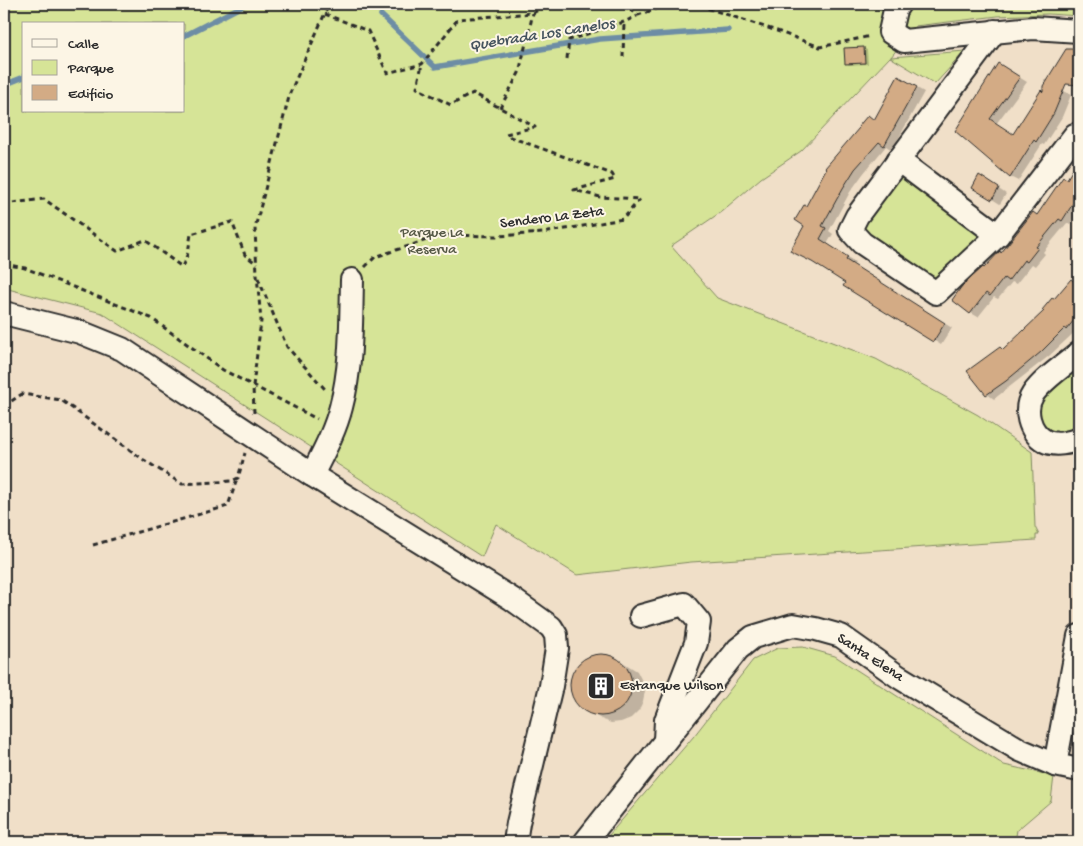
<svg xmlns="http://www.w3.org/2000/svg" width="1083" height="846" font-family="'Gochi Hand',sans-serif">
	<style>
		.green { fill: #d6e497; stroke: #808861; fill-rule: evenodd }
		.shadow { fill: #0003 }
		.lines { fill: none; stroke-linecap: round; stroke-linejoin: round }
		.stream { stroke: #6d8da5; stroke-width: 5.5 }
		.building { fill: #d3ab85; stroke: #2b2b2b }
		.minor-casing { stroke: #2b2b2b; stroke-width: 26 }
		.path { stroke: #2b2b2b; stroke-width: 3; stroke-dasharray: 5 4; stroke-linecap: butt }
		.minor { stroke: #fcf5e5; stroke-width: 22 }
		.labels { text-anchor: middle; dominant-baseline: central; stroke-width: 4; stroke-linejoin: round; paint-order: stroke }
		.street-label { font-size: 15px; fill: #2b2b2b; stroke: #fcf5e5 }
		.park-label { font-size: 15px; fill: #565946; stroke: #fcf5e5 }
		.poi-label { font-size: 15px; fill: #2b2b2b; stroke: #fcf5e5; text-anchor: start }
		.water-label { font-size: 16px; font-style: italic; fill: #46545e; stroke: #fcf5e5 }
	</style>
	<rect width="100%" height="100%" fill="#f0dfc8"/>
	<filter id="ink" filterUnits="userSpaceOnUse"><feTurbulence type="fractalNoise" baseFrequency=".02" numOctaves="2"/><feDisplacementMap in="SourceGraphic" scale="10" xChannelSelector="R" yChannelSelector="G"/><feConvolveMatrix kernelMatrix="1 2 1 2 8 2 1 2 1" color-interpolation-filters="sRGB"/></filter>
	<g filter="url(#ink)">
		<g class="green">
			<path d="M4 4H1079V16L1048 14 998 16 915 26 891 57 965 51 935 84 890 57 801 151 761 178 721 212 671 246 717 298 876 359 978 415 1032 452 1035 527 1039 535H1036V540L691 562 577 575 496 524 482 557 102 313 4 288ZM24 24H184V111H24Z"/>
			<polygon points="899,176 981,234 941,281 926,279 861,228"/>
			<polygon points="1079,362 1079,425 1064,434 1049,433 1037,419 1038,399"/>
			<polygon points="803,647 835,656 1004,765 1054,776 1051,801 1017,830 1015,842 603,842 694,736 753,660 778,648"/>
		</g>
		<g class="shadow">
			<polygon points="863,48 867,50 868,64 849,65 846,63"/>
			<polygon points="1006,69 1027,82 996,124 1014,135 1045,94 1044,79 1071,95 1062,117 1044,145 1042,144 1018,181 1010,177 957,131"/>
			<polygon points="899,78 924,92 892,150 886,146 863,174 850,192 829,231 833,234 827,244 855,262 853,265 952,328 941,345 846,283 806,226 806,208 869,117 875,120"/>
			<polygon points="1079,161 1079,211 1070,224 1067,223 1043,252 1045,254 1035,266 1032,264 1016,284 1012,282 998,299 994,297 978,317 971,313 984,270 1002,254 1038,216 1067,180"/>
			<polygon points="987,181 1006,194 1000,204 973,187"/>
			<polygon points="1079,275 1079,328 1049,356 994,399 987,394 1004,351"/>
			<polygon points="597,654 607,654 616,658 637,671 642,681 645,691 643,701 639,710 631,718 621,722 611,723 601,719 580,706 574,699 571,689 571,680 574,671 580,663 588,657"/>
		</g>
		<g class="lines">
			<g class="stream">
				<polyline points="381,15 435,67 600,39 728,30"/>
				<polyline points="184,36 246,4"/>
				<polyline points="4,85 24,77"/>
			</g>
		</g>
		<g class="building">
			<polygon points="864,47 865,63 845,64 844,48"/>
			<polygon points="1066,49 1079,49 1079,85 1066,84 1054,113 1036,142 1034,140 1010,178 955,131 998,63 1020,77 990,119 1013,134 1041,90 1043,92 1043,86"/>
			<polygon points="898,76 917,87 884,146 879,142 855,169 843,188 822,226 826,228 820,239 848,257 846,260 945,323 933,342 843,286 845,283 812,262 790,251 804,226 795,220 804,205 806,206 826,169 825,168 859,128 858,127 868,115 874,120"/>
			<polygon points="1079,159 1079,194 1062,221 1059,219 1036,247 1038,248 1027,262 1024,260 1008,281 1004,278 990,296 986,293 970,314 952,300 962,286 983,267 984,268 1000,251 1001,253 1033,212 1037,215 1063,177 1067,179"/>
			<polygon points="979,175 999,188 992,200 972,188"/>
			<polygon points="1071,279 1079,286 1079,314 1066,330 1065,328 1041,352 1006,381 986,395 967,371 1000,347 1003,350 1044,311 1042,310 1052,298 1054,299"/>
			<circle cx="601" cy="685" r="31"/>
		</g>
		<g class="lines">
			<g class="minor-casing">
				<g id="minor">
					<polyline points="899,4 895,10 890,32 904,41 1033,28 1079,31"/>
					<polyline points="995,31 857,216 850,230 862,243 936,293 998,235 1075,135"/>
					<polyline points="898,160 998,235"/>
					<polyline points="4,313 80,332 122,349 312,475 512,599 551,627 556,635 557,648 551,686 518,823 515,842"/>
					<path d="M1079 353C1065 365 1043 379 1033 394 1023 409 1029 432 1045 441 1055 446 1070 443 1079 439"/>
					<path d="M312 475C323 453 335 431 341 407 352 366 351 322 352 280"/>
					<polyline points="641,616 684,604 699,622 696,643 666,720 665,740"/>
					<polyline points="1055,765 1079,636"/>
					<polyline points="585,842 738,649 753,637 793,625 816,629 841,636 899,677 1020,750 1055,765 1079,770"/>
				</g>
			</g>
			<g class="path">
				<polyline points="623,4 638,15 662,7 701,6 777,31 820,47 871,36"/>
				<polyline points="325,14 368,31 387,73 422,64 458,19 533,13 548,4"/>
				<polyline points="623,57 624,22"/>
				<polyline points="567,59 569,40 624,22 637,16"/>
				<polyline points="500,108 519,73 533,13"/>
				<polyline points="4,204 44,199 117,251 145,240 182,267 188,253 191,234 232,222 245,255 257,264"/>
				<polyline points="4,264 25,268 151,318 223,370 317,419"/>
				<polyline points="365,267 375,257 442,235 498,236 543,233 623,219 640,199 600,197 574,190 615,179 612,174 510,137 506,134 535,127 473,93 451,105 417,88 422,64"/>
				<polyline points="258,278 287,347 325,389"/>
				<polyline points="4,406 22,394 61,400 144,460 182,484 232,481 238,478 245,453"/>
				<polyline points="254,413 253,386 261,321 257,275 255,228 290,93 329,4"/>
				<polyline points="93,545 228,506 237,479"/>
			</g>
			<use href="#minor" class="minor"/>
		</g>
	</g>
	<defs>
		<g id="building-square" transform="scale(1.4375)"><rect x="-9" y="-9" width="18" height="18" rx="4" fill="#2b2b2b" stroke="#fcf5e5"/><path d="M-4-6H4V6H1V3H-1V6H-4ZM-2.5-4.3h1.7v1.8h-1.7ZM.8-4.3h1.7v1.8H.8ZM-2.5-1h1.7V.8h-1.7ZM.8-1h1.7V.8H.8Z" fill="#fff"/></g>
	</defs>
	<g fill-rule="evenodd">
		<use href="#building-square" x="601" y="686"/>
	</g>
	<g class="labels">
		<g class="street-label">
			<text transform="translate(552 218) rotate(-7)">Sendero La Zeta</text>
			<text transform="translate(870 658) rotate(33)">Santa Elena</text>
		</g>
		<g class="park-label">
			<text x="432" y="233">Parque La<tspan x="432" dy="17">Reserva</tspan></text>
		</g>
		<g class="poi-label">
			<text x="620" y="686">Estanque Wilson</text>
		</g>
		<g class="water-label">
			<text transform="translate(542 36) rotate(-9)">Quebrada Los Canelos</text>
		</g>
	</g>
	<rect width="1083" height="846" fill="none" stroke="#fcf5e5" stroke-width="20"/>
	<rect x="10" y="10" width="1063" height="826" fill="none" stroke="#2b2b2b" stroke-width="2" filter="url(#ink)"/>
	<rect x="22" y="22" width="162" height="90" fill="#fcf5e5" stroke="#a8a49b"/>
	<rect x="32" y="39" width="25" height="8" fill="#fcf5e5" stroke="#a8a49b"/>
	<text x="68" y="48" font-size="15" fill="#2b2b2b">Calle</text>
	<rect x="32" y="60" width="25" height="15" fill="#d6e497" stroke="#a8a49b"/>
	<text x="68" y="72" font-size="15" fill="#2b2b2b">Parque</text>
	<rect x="32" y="85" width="25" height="15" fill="#d3ab85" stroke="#a8a49b"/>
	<text x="68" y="98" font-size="15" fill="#2b2b2b">Edificio</text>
</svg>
